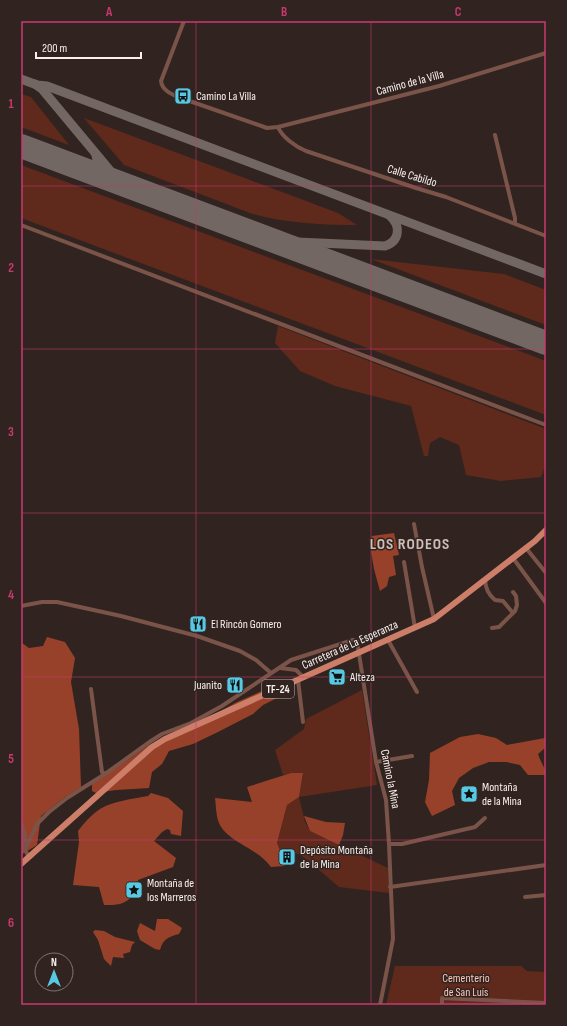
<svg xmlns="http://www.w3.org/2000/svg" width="567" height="1026" font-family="'Sofia Sans Condensed',sans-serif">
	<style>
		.green { fill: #5f291b }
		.forest { fill: #98412a }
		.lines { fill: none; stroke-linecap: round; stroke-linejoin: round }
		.taxiway { stroke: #726763; stroke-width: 9 }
		.runway { stroke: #726763; stroke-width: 24 }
		.street { stroke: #7b5449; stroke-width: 4 }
		.primary { stroke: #cd7e69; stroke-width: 6 }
		.grid { fill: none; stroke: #ca3871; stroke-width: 1; stroke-opacity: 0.55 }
		.labels { text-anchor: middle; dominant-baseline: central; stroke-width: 3; stroke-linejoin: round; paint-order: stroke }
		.shield { fill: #312420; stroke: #bdb3b0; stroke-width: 1 }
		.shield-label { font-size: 11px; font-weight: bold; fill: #f9f0ed }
		.street-label { font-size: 12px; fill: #f9f0ed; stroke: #312420 }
		.poi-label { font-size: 12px; fill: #f9f0ed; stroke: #312420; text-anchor: start }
		.park-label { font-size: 12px; fill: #fbc8ba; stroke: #312420 }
		.district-label { font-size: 16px; font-weight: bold; letter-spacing: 1px; fill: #cfbdb8; stroke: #312420 }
		.neatline { fill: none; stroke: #ca3871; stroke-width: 1.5 }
		.grid-label { font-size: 13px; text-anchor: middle; font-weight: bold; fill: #ca3871 }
	</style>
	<rect width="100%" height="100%" fill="#312420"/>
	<g class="green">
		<polygon points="21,94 31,97 69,145 21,127"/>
		<path d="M84 118 338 213 357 225C323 225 282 223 250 213L124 165Z"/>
		<polygon points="21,165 546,361 546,415 21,218"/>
		<polygon points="371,259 504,274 546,290 546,325"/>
		<polygon points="278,326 546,429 546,464 541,477 501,481 466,475 459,445 440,437 430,443 428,456 424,456 411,406 335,386 300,371 275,343"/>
		<polygon points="362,690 377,785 299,797 305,822 310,831 388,868 389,893 339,887 305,858 288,849 281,852 277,843 287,805 299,797 303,774 291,773 283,775 275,750 304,729 306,719"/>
		<polygon points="395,966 521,966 527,971 546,972 546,1005 386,1005"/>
	</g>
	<g class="forest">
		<polygon points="394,533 399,555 393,556 396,575 389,577 387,586 380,591 374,569 369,539 372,536"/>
		<polygon points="47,637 65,642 75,658 71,682 79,729 81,787 65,797 41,816 37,845 21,855 21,638 22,643 29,648 43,646"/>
		<polygon points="285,681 293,690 263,705 253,714 218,732 193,744 169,751 162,764 152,772 149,788 116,790 96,793 92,791 92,783 131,758 149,745 160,745 237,702"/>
		<path d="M478 734 496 738 507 745 545 738 546 747 538 754C540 761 546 769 546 775H528L520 765 506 762H489L473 768 459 778 452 791 455 805 432 816 425 802 429 780 430 753 460 737Z"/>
		<path d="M291 773H303L299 797 287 805 277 843 285 862V866L271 867C258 848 227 842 219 823 216 816 216 805 215 798L252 802 247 787Z"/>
		<path d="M151 793 168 798 183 811 181 836 171 834 170 830 167 829 162 832 154 841 176 858 173 867 138 880C138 891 131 901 120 904 116 905 109 905 104 905L99 887 73 885 79 842 78 831C84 823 91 815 100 809 113 801 132 799 148 796Z"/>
		<polygon points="304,816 326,822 345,823 343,835 339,845 310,831"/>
		<path d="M157 919H168L182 928 179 934C168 937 163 939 160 950L155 949 140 940 137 931 140 923 155 931Z"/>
		<polygon points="95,930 104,931 115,937 135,942 132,945 130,952 123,954 124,958 113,957 111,966 104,959 98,940 93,932"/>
	</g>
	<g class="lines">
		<g class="taxiway">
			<polyline points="21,79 37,85 47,86 546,274"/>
			<polyline points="35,84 42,89 112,173 129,185 140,190"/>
			<polyline points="84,169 89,170 95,168 98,163 96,156"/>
			<path d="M275 241 385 246C400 241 401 226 390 216"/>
		</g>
		<polyline class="runway" points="21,146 546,343"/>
		<g class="street">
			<path d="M184 21 161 81C162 90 171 94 178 97L267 128 278 127 439 86 546 53"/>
			<path d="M278 127C282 137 296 147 306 151L416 188 446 197 546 236"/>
			<polyline points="495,135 515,218 515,223"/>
			<polyline points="21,225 546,425"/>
			<polyline points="414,524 422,567 434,619"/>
			<polyline points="526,548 546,573"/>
			<polyline points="513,558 546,603"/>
			<polyline points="404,562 415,628"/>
			<path d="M485 580C486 589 488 594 495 600L503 601 513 613"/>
			<polyline points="21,606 42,602 57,602 121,616 197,636 240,651 256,660 271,673"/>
			<polyline points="492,628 499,627 515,611 517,605 516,596 513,592"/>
			<polyline points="388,640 417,692"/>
			<polyline points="280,668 296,670 304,678"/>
			<polyline points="298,680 303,722"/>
			<polyline points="91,689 102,772 105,774"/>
			<polyline points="376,762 412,756"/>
			<polyline points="21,821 25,835 25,848"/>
			<polyline points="389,844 402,844 475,827 485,818"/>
			<polyline points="29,857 25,850 37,824 49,812 67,798 105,774 151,741 162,734 191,723 222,706 291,660 353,640 357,641 376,762 386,800 389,844 393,939 380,1005"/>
			<polyline points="390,887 546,865"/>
			<polyline points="525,897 546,895"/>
			<polyline points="442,1005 442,998 546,1003"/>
		</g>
		<polyline class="primary" points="21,864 152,747 165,739 434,619 535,541 546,530"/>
	</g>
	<path class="grid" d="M196 21V1005M371 21V1005M21 186H546M21 349H546M21 513H546M21 677H546M21 840H546"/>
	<defs>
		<g id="bus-square" transform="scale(0.9)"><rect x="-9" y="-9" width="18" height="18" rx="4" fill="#58c9e3" stroke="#312420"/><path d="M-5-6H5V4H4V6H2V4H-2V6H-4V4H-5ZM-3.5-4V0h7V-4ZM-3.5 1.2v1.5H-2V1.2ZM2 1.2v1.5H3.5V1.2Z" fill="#111"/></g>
		<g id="restaurant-square" transform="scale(0.9)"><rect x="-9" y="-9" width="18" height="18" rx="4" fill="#58c9e3" stroke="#312420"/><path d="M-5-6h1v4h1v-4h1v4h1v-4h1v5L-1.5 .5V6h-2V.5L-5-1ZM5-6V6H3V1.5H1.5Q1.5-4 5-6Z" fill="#111"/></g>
		<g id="supermarket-square" transform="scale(0.9)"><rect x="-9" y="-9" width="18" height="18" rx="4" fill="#58c9e3" stroke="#312420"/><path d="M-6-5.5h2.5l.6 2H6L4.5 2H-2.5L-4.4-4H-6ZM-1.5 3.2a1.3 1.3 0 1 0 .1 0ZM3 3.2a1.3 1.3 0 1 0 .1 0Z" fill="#111"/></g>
		<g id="sight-square" transform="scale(0.9)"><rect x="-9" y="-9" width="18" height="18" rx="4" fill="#58c9e3" stroke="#312420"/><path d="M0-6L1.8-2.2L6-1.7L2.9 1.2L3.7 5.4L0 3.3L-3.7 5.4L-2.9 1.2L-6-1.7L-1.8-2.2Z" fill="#111"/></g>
		<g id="building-square" transform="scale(0.9)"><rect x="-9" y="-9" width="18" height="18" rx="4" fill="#58c9e3" stroke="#312420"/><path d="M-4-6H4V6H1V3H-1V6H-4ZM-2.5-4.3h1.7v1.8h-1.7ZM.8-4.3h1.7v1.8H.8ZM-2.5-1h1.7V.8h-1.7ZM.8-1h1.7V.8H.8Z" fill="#111"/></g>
	</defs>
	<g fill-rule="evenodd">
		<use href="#bus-square" x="183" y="96"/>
		<use href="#restaurant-square" x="198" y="624"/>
		<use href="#supermarket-square" x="337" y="677"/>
		<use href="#restaurant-square" x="235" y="685"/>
		<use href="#sight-square" x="469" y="794"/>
		<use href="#building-square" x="287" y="857"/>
		<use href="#sight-square" x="134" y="890"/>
	</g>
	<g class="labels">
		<rect class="shield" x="262" y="680" width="32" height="18" rx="3"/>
		<g class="shield-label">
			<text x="278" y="689">TF-24</text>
		</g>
		<g class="street-label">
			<text transform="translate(410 83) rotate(-15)">Camino de la Villa</text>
			<text transform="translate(412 176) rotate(17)">Calle Cabildo</text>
			<text transform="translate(350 645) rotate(-24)">Carretera de La Esperanza</text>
			<text transform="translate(390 779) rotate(79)">Camino la Mina</text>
		</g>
		<g class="poi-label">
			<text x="196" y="96">Camino La Villa</text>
			<text x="211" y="624">El Rincón Gomero</text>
			<text x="350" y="677">Alteza</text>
			<text x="222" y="685" text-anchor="end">Juanito</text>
			<text x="482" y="787">Montaña<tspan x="482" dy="14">de la Mina</tspan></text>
			<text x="300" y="850">Depósito Montaña<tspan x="300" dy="14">de la Mina</tspan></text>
			<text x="147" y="883">Montaña de<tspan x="147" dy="14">los Marreros</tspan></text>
		</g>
		<g class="park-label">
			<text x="466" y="978">Cementerio<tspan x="466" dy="14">de San Luís</tspan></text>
		</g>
		<g class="district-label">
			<text x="410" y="544">LOS RODEOS</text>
		</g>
	</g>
	<rect width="567" height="1026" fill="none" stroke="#312420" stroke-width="44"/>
	<g transform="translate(54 972)"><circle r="19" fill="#312420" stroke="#817672"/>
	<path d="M0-3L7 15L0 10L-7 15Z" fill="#58c9e3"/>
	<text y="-6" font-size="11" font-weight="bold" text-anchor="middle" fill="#f9f0ed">N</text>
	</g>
	<path d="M36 52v6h105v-6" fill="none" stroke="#f9f0ed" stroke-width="2"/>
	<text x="42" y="52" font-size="12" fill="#f9f0ed" stroke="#312420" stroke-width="3" paint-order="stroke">200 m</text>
	<rect x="22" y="22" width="523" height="982" class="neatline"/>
	<g class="grid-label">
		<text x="109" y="16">A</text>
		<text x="284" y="16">B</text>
		<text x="458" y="16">C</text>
		<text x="11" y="108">1</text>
		<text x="11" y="272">2</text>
		<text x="11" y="436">3</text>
		<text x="11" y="599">4</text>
		<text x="11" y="763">5</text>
		<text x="11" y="927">6</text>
	</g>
</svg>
